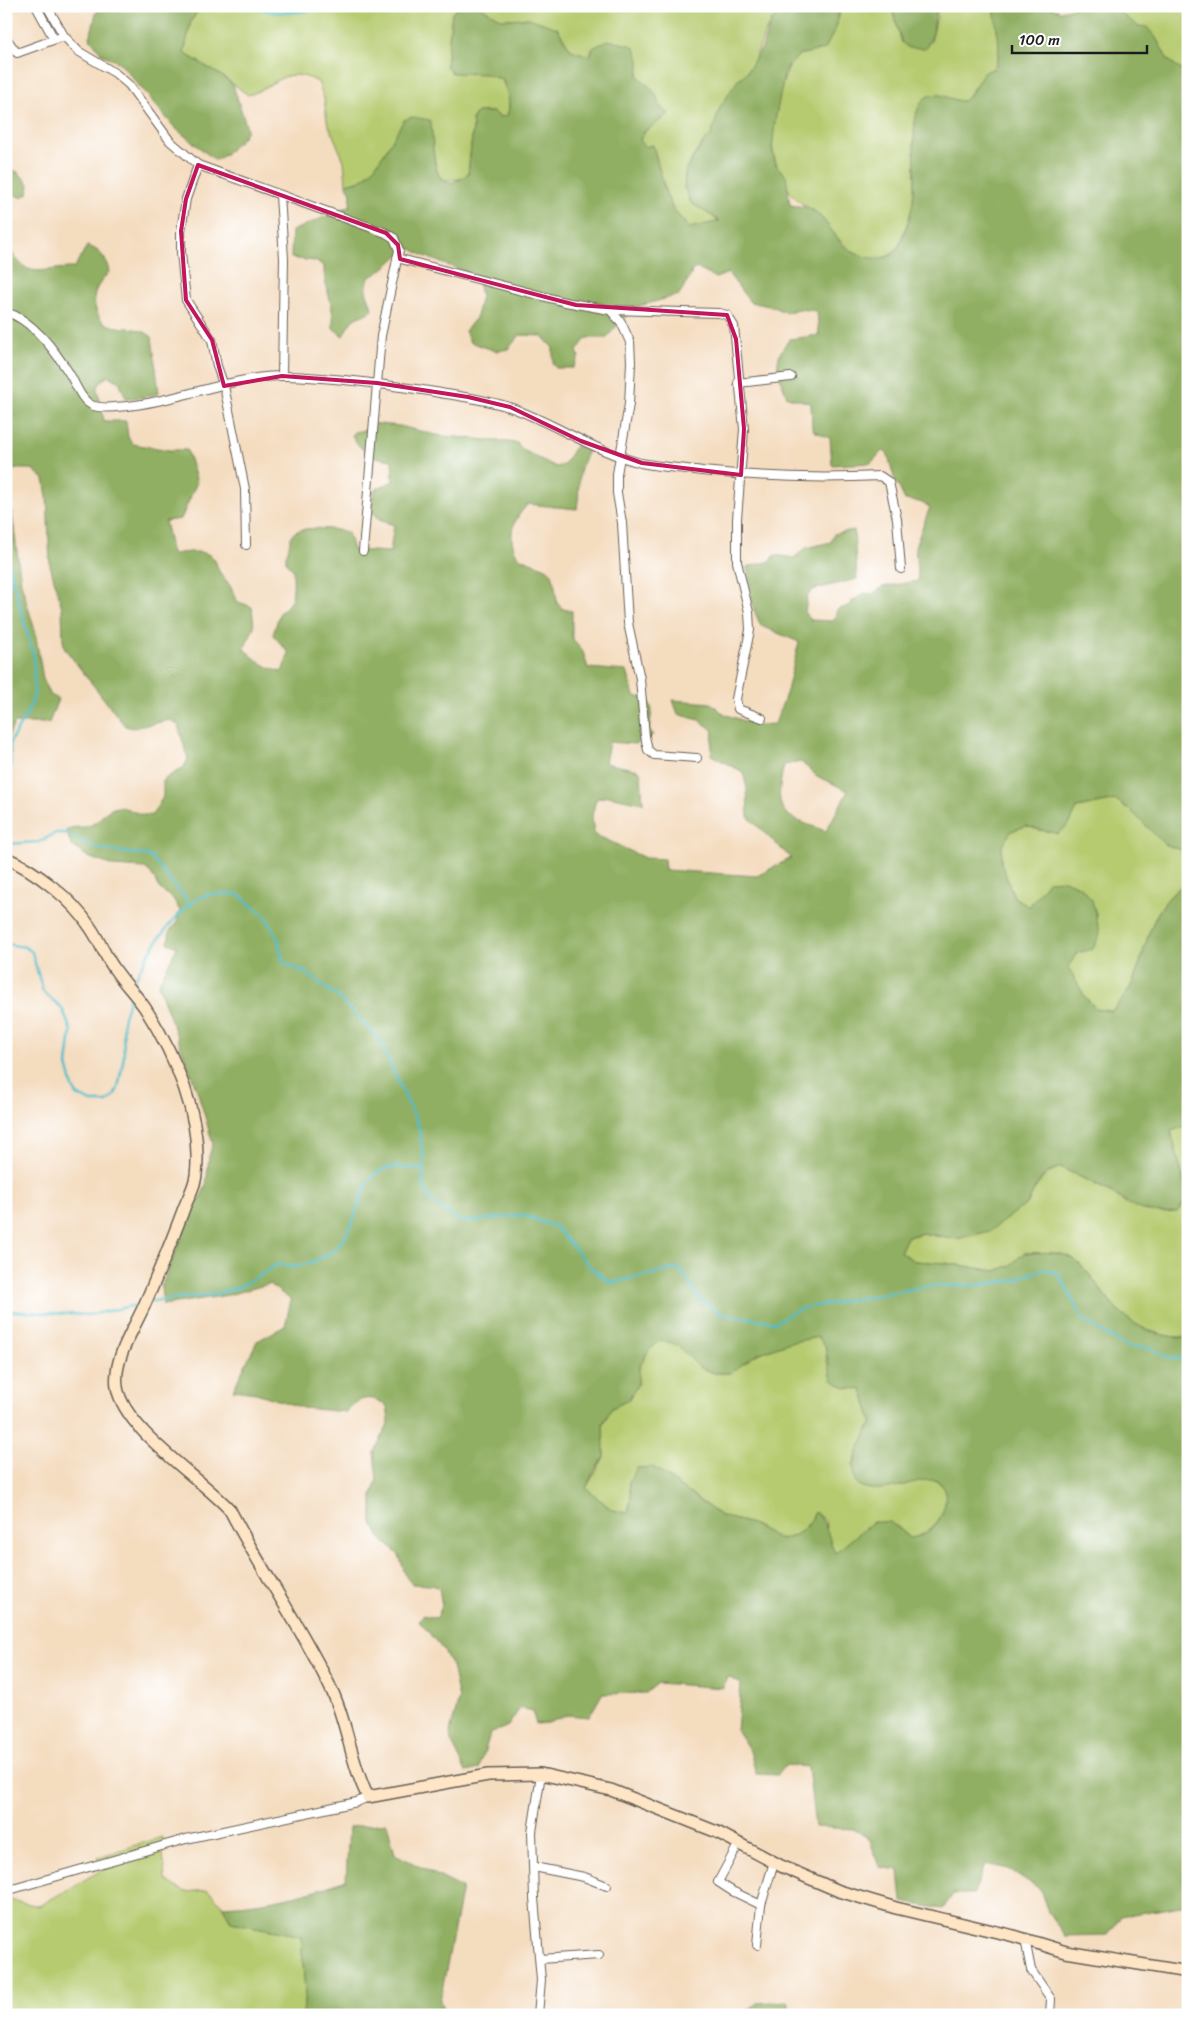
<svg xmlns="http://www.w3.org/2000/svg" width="1194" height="2021" font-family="Sriracha,sans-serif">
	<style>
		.green { fill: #b6cb6f; stroke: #697446 }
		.forest { fill: #90af62; stroke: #56663f; fill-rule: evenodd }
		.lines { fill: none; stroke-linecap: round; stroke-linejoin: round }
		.stream { stroke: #4fbcc9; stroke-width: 2.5 }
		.minor-casing { stroke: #685f55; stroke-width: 10 }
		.secondary-casing { stroke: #685f55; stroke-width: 14 }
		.minor { stroke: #fff; stroke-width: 8 }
		.secondary { stroke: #fde5c5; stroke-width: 11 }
		.marked { fill: none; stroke: #c2185b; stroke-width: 4; stroke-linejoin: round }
	</style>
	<rect width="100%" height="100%" fill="#fff"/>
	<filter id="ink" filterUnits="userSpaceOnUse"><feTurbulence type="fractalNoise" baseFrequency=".02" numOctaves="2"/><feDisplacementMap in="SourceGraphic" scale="10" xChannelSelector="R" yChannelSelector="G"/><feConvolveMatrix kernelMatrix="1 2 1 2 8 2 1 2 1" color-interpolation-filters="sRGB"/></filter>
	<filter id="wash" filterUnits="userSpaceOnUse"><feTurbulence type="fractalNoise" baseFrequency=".0096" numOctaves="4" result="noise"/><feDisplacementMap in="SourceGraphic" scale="20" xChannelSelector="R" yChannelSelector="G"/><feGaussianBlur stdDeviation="1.12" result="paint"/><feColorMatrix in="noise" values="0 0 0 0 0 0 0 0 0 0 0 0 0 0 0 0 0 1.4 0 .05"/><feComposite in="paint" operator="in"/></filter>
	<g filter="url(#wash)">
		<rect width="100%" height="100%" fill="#f4dcbf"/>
		<g class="green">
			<path d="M201 6H462L452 13 446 66 487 74 502 80C507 92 512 102 507 116L500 117 493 112H477L472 119 473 128 468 174 461 179 444 180 438 175 433 152 396 136 373 169 361 180 346 184 344 161 327 121 324 99 318 82C284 64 277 86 248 95L225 78 184 53 191 21Z"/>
			<path d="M479 6H789C781 13 772 20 767 29 758 48 755 68 738 80L711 135C699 146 687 163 684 178L713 217 726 227 689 228 673 209 666 194 652 145 645 147 640 140 644 132 669 114C654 104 652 86 637 76L639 69 593 48 590 56 571 50 557 28 519 19H501Z"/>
			<path d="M840 6H891L902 43 931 42 937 16 936 6H995C994 15 998 25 999 34 1000 64 996 66 976 85 971 90 969 96 964 101 952 102 938 90 928 97 909 109 915 150 915 169 915 178 914 189 913 199 913 210 908 221 904 232 899 246 895 257 877 259 854 262 834 234 822 218 813 207 798 205 790 192 783 180 775 165 773 151 770 132 782 64 799 54 806 50 817 51 825 49L839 17Z"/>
			<polygon points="1105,6 1188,6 1188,75 1168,60 1156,38"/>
			<path d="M1116 800 1130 810 1164 844 1188 852V886L1183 885C1145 913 1149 948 1131 986 1126 996 1119 1003 1112 1011L1096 1009 1085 997 1068 967 1097 916C1088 889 1077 878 1048 882L1029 907 1014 897 1001 863 1002 846 1011 831 1026 826 1042 831 1070 823 1077 808Z"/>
			<path d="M1188 1125V1337C1162 1339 1134 1327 1115 1308 1100 1292 1092 1272 1073 1259 1060 1250 1039 1253 1024 1253L1011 1265 996 1271 946 1263 914 1261 900 1252 907 1237 923 1233 939 1237 1028 1203C1037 1184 1041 1176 1060 1167L1114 1194 1128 1205 1188 1198 1171 1131Z"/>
			<path d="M818 1337 825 1345 827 1362 846 1388 862 1389 872 1422 852 1466 871 1489 930 1479C965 1487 938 1536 910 1538L897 1526 873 1522 835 1553 828 1538 825 1521 815 1512C806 1530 801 1534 781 1540L752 1524 721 1516 653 1467 629 1482 631 1498 628 1513 612 1510 586 1488 604 1457 603 1423 612 1408 628 1400 638 1384 639 1368 647 1353 659 1341 676 1343 699 1367 714 1373H730L757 1354 787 1343Z"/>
			<polygon points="162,1837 165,1880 185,1892 208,1890 223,1906 231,1922 301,1936 305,1991 303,2015 6,2015 6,1899 39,1906 100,1871 98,1857"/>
		</g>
		<g class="forest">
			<polygon points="102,6 201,6 191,21 184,53 225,78 233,85 245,122 247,130 242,138 225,155 215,160 175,128 120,63 102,54 90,38 96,13"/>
			<path d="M462 6H479L501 19 529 18 557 28 571 50 590 56 593 48 608 40 633 46C640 56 640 64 638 76 644 81 651 87 655 94 661 104 657 106 669 114L644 132 640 140 645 147 653 145 666 194 673 209 689 228 720 221 691 203 684 187 686 169 704 142 711 135 720 107 738 80 746 74 762 48 771 21 778 15 789 6H840L837 25 825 49 799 55 788 67 784 75 775 121 772 150 776 165 786 176 790 205C798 206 805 206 812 210 826 218 833 236 845 247 856 257 882 263 894 253 899 249 901 242 903 236 907 225 912 212 913 200 914 190 915 179 915 169 915 152 908 102 931 95 942 92 953 102 964 101L970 95 983 73 995 68C1004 44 994 28 995 6H1045L1061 11 1079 6H1105L1118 11 1138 26 1147 27 1156 38 1168 60 1188 75V852L1164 844 1130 810 1116 800 1077 808 1070 823 1058 834 1026 826 1011 831 1002 846 1001 863 1014 897 1029 907 1048 881 1064 880 1081 887 1092 900 1100 933 1093 949 1077 953 1068 967 1085 997 1096 1009 1112 1011C1119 1003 1126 996 1131 986 1149 948 1145 914 1183 885L1188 886V1125L1171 1131 1188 1198 1177 1212C1138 1216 1132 1204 1102 1187 1088 1180 1074 1174 1060 1167L1045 1174 1035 1188 1028 1203 990 1231 957 1239 923 1233 907 1237 900 1252 914 1261 946 1263 996 1271 1011 1265 1024 1253C1039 1253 1060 1250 1073 1259 1091 1272 1100 1292 1115 1308 1134 1327 1162 1339 1188 1337V1905L1121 1916 1108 1935 1065 1936 1048 1912 1040 1889 1009 1869 985 1864 974 1894H953L943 1909 902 1902 899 1870 879 1867 870 1840 854 1829 815 1827 808 1767 786 1765 778 1775 756 1774 750 1751 737 1731 741 1683 727 1677 723 1688 658 1683 646 1693 602 1694 589 1717 567 1715 548 1723 536 1724 532 1711 520 1708 508 1726 490 1734 479 1769 466 1772 451 1741 450 1732 459 1699 452 1666 444 1651 419 1621 423 1615 437 1618 442 1606 439 1588 431 1585 412 1584 406 1577 399 1555 380 1538 372 1523V1496L377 1479 374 1453 389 1422 387 1406C370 1394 359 1397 346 1412L303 1408 256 1393 233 1390 257 1341 285 1326 291 1300 269 1284 228 1295 163 1305 161 1287 187 1224 206 1186 209 1156 213 1144 198 1093 158 985 177 947 168 943 170 930 176 925 180 911 174 900 159 888 151 873 145 868 113 866 88 857 71 845 66 830C74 825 80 829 89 826 100 822 105 808 118 807 130 807 138 817 152 815L163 797V780L184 767 188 759 178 725 170 720 133 728 125 726 65 649 63 640 62 608 50 565 47 496 44 479 32 469H16L6 473V243C29 283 35 268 74 268L87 246C100 249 107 259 109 272 99 284 92 290 95 306 102 339 132 319 152 337L159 393 144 397 126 398 119 381 108 376 102 380 97 388 104 421H126L128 437 133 444 169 450H187L197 482 181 519 165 521 172 554C183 553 206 548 214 559 217 563 217 569 221 574 230 585 232 587 236 601L252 607 254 627 244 649C256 660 266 668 282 672L289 653 273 635 280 612C296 602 293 587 293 570 285 562 284 560 288 550 290 545 289 540 292 535 298 525 338 528 348 533L353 550 390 552 394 525 379 520 372 512 373 491 393 481 392 460C373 458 361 453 352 435L354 432 366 430 370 423 400 426 436 435 517 443 523 450 556 467 564 465 576 445 588 451C575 475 581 484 577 509L528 504C512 521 507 535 517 556 553 574 552 559 557 603L563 609 572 611V638L583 652 588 668 627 671 634 696 648 699 652 710 649 730 653 735 635 744 609 742 605 763 639 770 641 774 643 803 608 796 596 799 592 816 594 834 645 858 664 859 665 870 757 876 791 858 748 817 747 789 743 772 711 755 713 730 699 720 678 714 673 700 711 703 724 714 756 725 775 724 787 691 799 642 761 626 754 610 747 567 771 561 775 555 794 558 806 548 831 542 834 534 854 530 857 579 812 590 807 597 805 613 811 620 834 621 837 610 851 605 852 601 865 593 873 594 882 587 918 581 915 547 930 507 920 502 905 500 894 477 887 452 882 451 871 463 832 465 830 438 814 431 812 428 811 403 787 397C779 372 770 361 790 339L819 335 817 311 798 309 786 313 774 307 750 302 728 273 716 278 696 268 689 273H692L679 295 632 308C625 320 614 327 607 338H586L577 351 579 357 573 368H556L553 364V348L542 336 520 335 508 349 496 351 470 342 465 331 476 318 481 296 477 277C454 266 430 261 408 247 396 256 382 273 369 277L366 291 373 310C353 321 354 314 343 336L333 328C335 303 323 288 324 266L315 261 291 258 292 231 350 206 351 193 346 184C351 183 358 182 362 179 378 169 393 137 404 120L412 117 430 120C436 140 426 205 468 174L473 128 472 120 477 112H493L500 117 507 116C512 102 507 92 502 79L486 74 452 73 446 66 452 13ZM801 762 817 776 848 791 826 831C783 816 772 815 784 765ZM818 1337 825 1345 832 1380 846 1388 862 1389 872 1422C852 1461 833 1501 900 1486 913 1483 924 1478 938 1481L944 1487C950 1510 935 1536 910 1538L890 1522H873L835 1553C827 1536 829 1525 815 1512 808 1529 799 1535 781 1540L752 1524 721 1516 653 1467 637 1468 629 1482 631 1498 628 1513 612 1510 586 1488 594 1471 604 1457 603 1423 612 1408 628 1400 638 1384 639 1368 647 1353 659 1341 676 1344 699 1367 714 1373H730L757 1354 787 1343Z"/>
			<polygon points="891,6 936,6 933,34 926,48 909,48 902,43"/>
			<polygon points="6,169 18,172 29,184 28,194 21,197 6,192"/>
			<polygon points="6,512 12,512 21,583 35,631 43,679 49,694 58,699 49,723 14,723 6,743"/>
			<path d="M387 1823 395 1854 462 1888 440 2001 445 2015H303L305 1991 301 1936 231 1922 223 1906C265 1904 306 1895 346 1880L349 1827Z"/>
			<polygon points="788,2001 791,2015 742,2015 757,2003"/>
		</g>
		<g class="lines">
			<g class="stream">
				<path d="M252 6C274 16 303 14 325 6"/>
				<polyline points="6,384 9,418 6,445"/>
				<polyline points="6,500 7,559 34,657 34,697 27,713 10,742 11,767 6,794"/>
				<polyline points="6,844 39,842 56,833 67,833 96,848 150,856 191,905"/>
				<polyline points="6,944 25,947 32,952 43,992 62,1008 71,1031 67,1065 73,1088 77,1095 91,1102 107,1102 114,1096 118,1088 124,1056 123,1021 130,996"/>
				<path d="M133 986C142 959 178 904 207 895 216 893 228 894 238 894L266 917 278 939 282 958 286 964 305 972 338 997 379 1039 419 1127 424 1160 423 1185 431 1202 462 1222 523 1215 556 1227 590 1267 611 1283 679 1268 700 1299 721 1314 776 1322 799 1309 929 1286 978 1285 1014 1280 1044 1269 1059 1274 1083 1320 1125 1346 1150 1348 1172 1359 1188 1358"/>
				<path d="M149 1302C179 1296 212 1298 241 1286 253 1280 266 1271 278 1264 296 1269 297 1267 314 1261 369 1241 347 1184 386 1168 396 1164 412 1169 424 1170"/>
				<polyline points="6,1311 89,1315 141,1304"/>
			</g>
		</g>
	</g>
	<g filter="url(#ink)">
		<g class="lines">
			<g class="minor-casing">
				<g id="minor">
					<polyline points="36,6 54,39"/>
					<polyline points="47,6 64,36 78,51 115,73 129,85 170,141 198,165 386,233 394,238 399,250 381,336 363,551"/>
					<polyline points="6,38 17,53 64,36"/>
					<polyline points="198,165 186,199 181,231 181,253 186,300 212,340 217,366 224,386 245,489 246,545"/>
					<polyline points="280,195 284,259 282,376"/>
					<polyline points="397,258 565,302 610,310 621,322 630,342 631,362 629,404 617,474 617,493 622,523 628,623 640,679 645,736 648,750 654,755 697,758"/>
					<polyline points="610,310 719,313 727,315 734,326 744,429 737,519 737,562 749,612 750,630 736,699 738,709 762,718"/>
					<path d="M6 312C33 320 55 351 69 373 76 384 82 403 94 406 105 409 116 407 127 406 180 401 231 376 284 376 332 377 381 384 429 391 456 396 486 399 512 408 556 424 595 452 641 463 661 467 682 468 702 471 761 477 821 479 880 476L889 482 897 519 901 569"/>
					<polyline points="738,383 791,377"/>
					<polyline points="739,1843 718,1882 732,1891 761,1905 774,1862"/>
					<polyline points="534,1867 584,1877 607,1886"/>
					<polyline points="6,1891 186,1839 357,1802 368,1797"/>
					<polyline points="1025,1939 1031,1970 1051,1999 1050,2015"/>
					<polyline points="757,1945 761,1905"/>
					<polyline points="540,1959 599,1955"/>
					<polyline points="538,2015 541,1980 534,1898 532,1832 541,1774"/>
				</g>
			</g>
			<g class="secondary-casing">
				<path id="secondary" d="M6 858C35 870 73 900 90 927 100 941 105 957 116 971 125 984 136 995 145 1008 175 1055 203 1118 196 1175 195 1186 188 1198 184 1208 172 1241 158 1274 144 1306 133 1331 113 1359 117 1387 124 1430 200 1477 230 1510 262 1572 303 1629 333 1693 348 1726 351 1764 368 1797L488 1775 541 1774 611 1790 717 1832 781 1866 839 1891 896 1908 1014 1936 1066 1952 1188 1972"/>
			</g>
			<use href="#minor" class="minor"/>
			<use href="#secondary" class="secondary"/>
		</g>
	</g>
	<path class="marked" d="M198 165 386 233 398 245 400 259 576 305 727 315 736 339 744 429 741 475 642 463 581 441 510 407 468 397 377 383 282 376 224 386 212 340 186 300 181 231 186 199Z"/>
	<rect width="1194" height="2021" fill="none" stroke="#fff" stroke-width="25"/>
	<path d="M1012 45v8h135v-8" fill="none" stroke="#1c1c1c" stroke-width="2.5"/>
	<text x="1019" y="45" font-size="15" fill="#1c1c1c" stroke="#ffffff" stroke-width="4" paint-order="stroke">100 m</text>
</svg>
